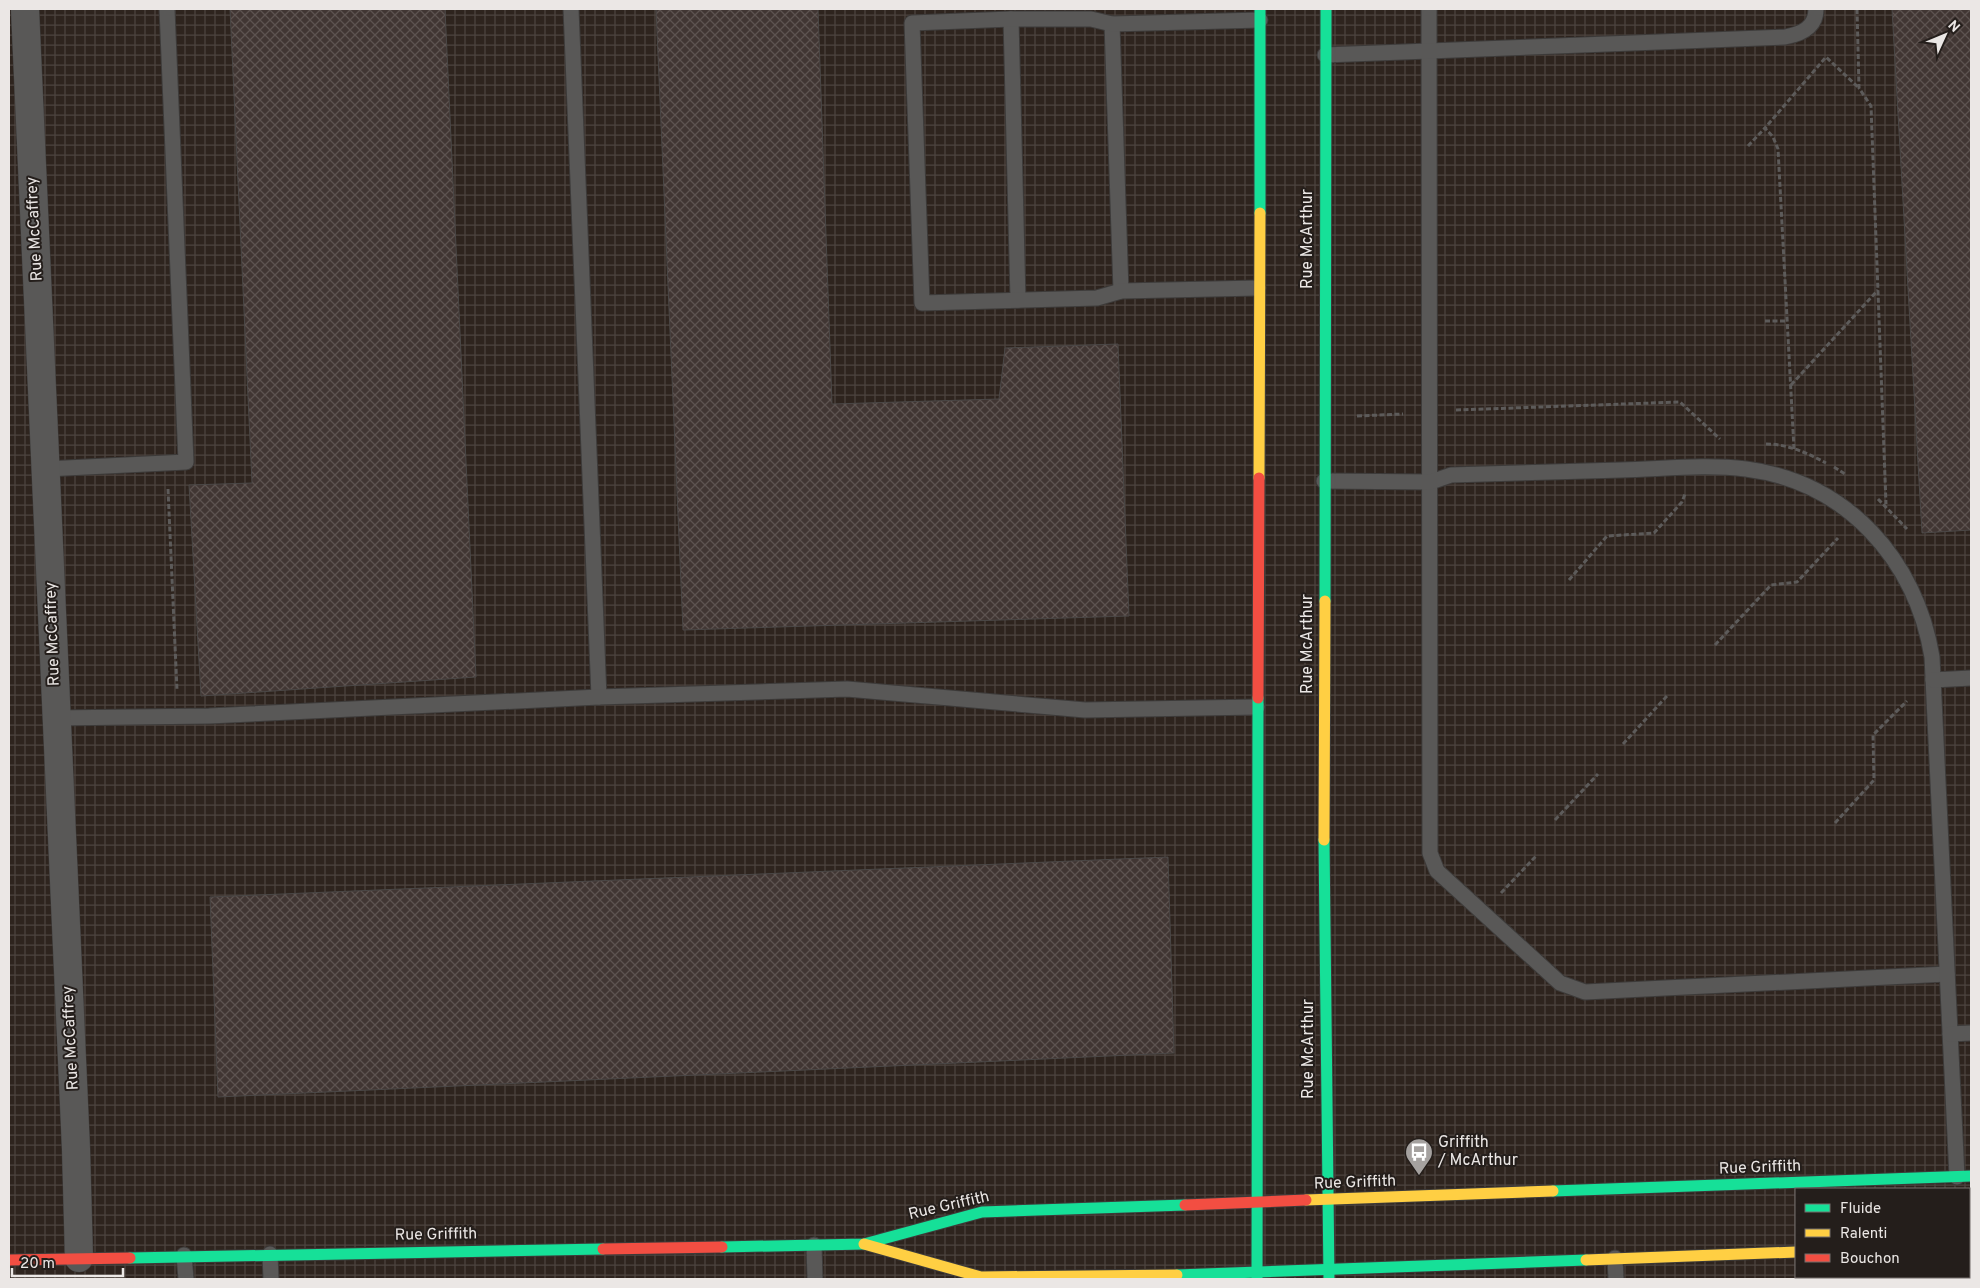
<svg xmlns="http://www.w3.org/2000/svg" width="1980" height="1288" font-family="Overpass,sans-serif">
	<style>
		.industrial { fill: url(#industrial-grid); fill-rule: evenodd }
		.building { fill: url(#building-cross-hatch); stroke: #4b4847 }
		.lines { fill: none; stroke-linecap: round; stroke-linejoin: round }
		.lane-casing { stroke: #3d3b3a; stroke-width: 17 }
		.street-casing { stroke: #3d3b3a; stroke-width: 29 }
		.fast-casing { stroke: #3d3b3a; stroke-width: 13 }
		.slow-casing { stroke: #3d3b3a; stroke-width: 13 }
		.jam-casing { stroke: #3d3b3a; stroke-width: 13 }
		.path { stroke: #5d5b5a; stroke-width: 3; stroke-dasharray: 5 2.5; stroke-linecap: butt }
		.lane { stroke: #595857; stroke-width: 15 }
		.street { stroke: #595857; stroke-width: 28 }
		.fast { stroke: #16e098; stroke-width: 11 }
		.slow { stroke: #ffcf43; stroke-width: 11 }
		.jam { stroke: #f24e42; stroke-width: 11 }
		.labels { text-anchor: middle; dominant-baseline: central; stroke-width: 4; stroke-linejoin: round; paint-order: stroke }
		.street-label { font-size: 16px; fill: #ebe7e5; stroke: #241e1b }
		.poi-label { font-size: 16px; fill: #ebe7e5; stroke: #241e1b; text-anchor: start }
	</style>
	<defs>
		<pattern id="industrial-grid" width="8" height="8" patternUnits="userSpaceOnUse" patternTransform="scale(1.25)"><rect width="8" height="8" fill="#2e241e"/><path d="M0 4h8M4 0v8" fill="none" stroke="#4c443f"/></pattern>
		<pattern id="building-cross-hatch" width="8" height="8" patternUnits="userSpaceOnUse" patternTransform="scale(1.25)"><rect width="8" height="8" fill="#413633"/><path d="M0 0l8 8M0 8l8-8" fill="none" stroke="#5d5350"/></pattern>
	</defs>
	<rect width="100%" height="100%" fill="#221f1d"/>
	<path class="industrial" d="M9 9H1971V1279H9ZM1796 1189H1969V1277H1796Z"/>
	<g class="building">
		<polygon points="230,9 445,9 476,677 201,696 189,485 252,483"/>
		<polygon points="656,9 818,9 832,404 999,399 1005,348 1118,344 1129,616 683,630"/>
		<polygon points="1892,9 1971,9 1971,530 1922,533"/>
		<polygon points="1168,857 1174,1053 218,1097 210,897"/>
	</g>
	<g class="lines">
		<g class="lane-casing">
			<g id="lane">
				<polyline points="571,9 599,697"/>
				<polyline points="1429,9 1430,853 1437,871 1560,983 1585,992 1947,974"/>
				<polyline points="1011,19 1018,300"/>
				<polyline points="1112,24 1121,291"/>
				<path d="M1325 55 1785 37C1801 34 1816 28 1816 9"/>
				<polyline points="1258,288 1121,291 1097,298 922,303 912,23 1011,19 1091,19 1112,24 1260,20"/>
				<polyline points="46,469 186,462 167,9"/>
				<path d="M1324 481 1431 482 1451 475C1508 473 1565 472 1621 470 1663 469 1705 464 1746 469 1847 482 1916 560 1932 657L1957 1177"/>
				<polyline points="1933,680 1971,678"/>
				<polyline points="56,718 209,716 599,697 847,689 1085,710 1257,707"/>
				<polyline points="1950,1034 1971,1033"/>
				<polyline points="814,1245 815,1279"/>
				<polyline points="270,1254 271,1279"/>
				<polyline points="184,1255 186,1279"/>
				<polyline points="1615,1258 1616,1279"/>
				<polyline points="1908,1277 1908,1279"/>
			</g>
		</g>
		<g class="street-casing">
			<polyline id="street" points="25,9 76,1149 79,1258"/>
		</g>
		<g class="fast-casing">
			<g id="fast">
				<polyline points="1260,213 1260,9"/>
				<polyline points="1325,601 1326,9"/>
				<polyline points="1324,840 1329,1279"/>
				<polyline points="1553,1191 1971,1176"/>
				<polyline points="722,1247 864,1244 982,1212 1185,1205"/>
				<polyline points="130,1258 603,1249"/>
				<polyline points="1177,1275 1586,1260"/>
				<polyline points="1257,1279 1258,698"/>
			</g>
		</g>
		<g class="slow-casing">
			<g id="slow">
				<polyline points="1259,478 1260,213"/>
				<polyline points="1324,840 1325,601"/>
				<polyline points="1306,1200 1553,1191"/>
				<polyline points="864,1244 981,1277 1177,1275"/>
				<polyline points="1969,1246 1971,1246"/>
				<polyline points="1586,1260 1796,1252"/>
			</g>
		</g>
		<g class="jam-casing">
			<g id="jam">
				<polyline points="1258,698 1259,478"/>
				<polyline points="1185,1205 1306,1200"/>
				<polyline points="603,1249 722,1247"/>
				<polyline points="9,1260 130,1258"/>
			</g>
		</g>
		<g class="path">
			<polyline points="1857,9 1859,88 1871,106 1886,504"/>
			<polyline points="1748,146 1765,128"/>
			<polyline points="1765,321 1787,321"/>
			<polyline points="1791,385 1878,290"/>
			<polyline points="1456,410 1680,402 1720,439"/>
			<polyline points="1357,416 1403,414"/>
			<path d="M1766 444C1788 444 1807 453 1826 463"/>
			<polyline points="1794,449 1778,149 1773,137 1765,128 1826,57 1859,88"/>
			<polyline points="1834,467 1845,474"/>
			<polyline points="168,489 177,690"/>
			<polyline points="1878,499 1907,529"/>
			<polyline points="1569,580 1607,536 1654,533 1682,502 1685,494"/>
			<polyline points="1715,645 1771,585 1797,582 1838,538"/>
			<polyline points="1623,744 1667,696"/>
			<polyline points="1555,820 1598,774"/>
			<polyline points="1835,823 1874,780 1873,735 1907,701"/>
			<polyline points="1501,893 1537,855"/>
		</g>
		<use href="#lane" class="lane"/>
		<use href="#street" class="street"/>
		<use href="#fast" class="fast"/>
		<use href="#slow" class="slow"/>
		<use href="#jam" class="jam"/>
	</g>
	<defs>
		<g id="bus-pin" transform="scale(1.4375)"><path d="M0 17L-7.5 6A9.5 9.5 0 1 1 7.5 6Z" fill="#a5a19f" stroke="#241e1b"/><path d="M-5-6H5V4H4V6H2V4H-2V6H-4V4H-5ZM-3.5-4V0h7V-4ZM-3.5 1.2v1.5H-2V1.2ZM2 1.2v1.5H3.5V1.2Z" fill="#fff"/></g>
	</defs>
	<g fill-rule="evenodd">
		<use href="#bus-pin" x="1419" y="1152"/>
	</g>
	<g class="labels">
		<g class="street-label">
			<text transform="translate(35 229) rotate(-93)">Rue McCaffrey</text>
			<text transform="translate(1308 239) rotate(-90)">Rue McArthur</text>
			<text transform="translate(53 634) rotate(-92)">Rue McCaffrey</text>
			<text transform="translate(1308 644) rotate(-90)">Rue McArthur</text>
			<text transform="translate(71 1038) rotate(-93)">Rue McCaffrey</text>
			<text transform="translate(1309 1049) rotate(-90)">Rue McArthur</text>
			<text transform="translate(1760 1168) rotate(-2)">Rue Griffith</text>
			<text transform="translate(1355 1183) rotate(-2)">Rue Griffith</text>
			<text transform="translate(949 1206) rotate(-13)">Rue Griffith</text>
			<text transform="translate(436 1235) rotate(-1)">Rue Griffith</text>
		</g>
		<g class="poi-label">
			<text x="1438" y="1143">Griffith<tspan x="1438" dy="18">/ McArthur</tspan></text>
		</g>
	</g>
	<rect width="1980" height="1288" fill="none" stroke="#ebe7e5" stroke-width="20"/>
	<rect x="1795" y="1188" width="175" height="90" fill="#241e1b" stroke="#746e6c"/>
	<rect x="1805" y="1204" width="25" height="8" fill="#16e098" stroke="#746e6c"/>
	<text x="1840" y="1213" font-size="15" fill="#ebe7e5">Fluide</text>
	<rect x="1805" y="1229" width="25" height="8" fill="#ffcf43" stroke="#746e6c"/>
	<text x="1840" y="1238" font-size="15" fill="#ebe7e5">Ralenti</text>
	<rect x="1805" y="1254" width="25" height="8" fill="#f24e42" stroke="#746e6c"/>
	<text x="1840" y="1263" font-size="15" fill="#ebe7e5">Bouchon</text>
	<g transform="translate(1945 35) rotate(46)" stroke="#241e1b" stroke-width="4" paint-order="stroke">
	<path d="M0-4L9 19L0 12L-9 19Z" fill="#ebe7e5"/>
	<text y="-8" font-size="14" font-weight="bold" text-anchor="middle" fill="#ebe7e5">N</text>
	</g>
	<path d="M12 1268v8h111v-8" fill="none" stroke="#ebe7e5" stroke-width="2.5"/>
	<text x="20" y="1268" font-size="15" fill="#ebe7e5" stroke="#241e1b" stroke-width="4" paint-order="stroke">20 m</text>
</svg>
